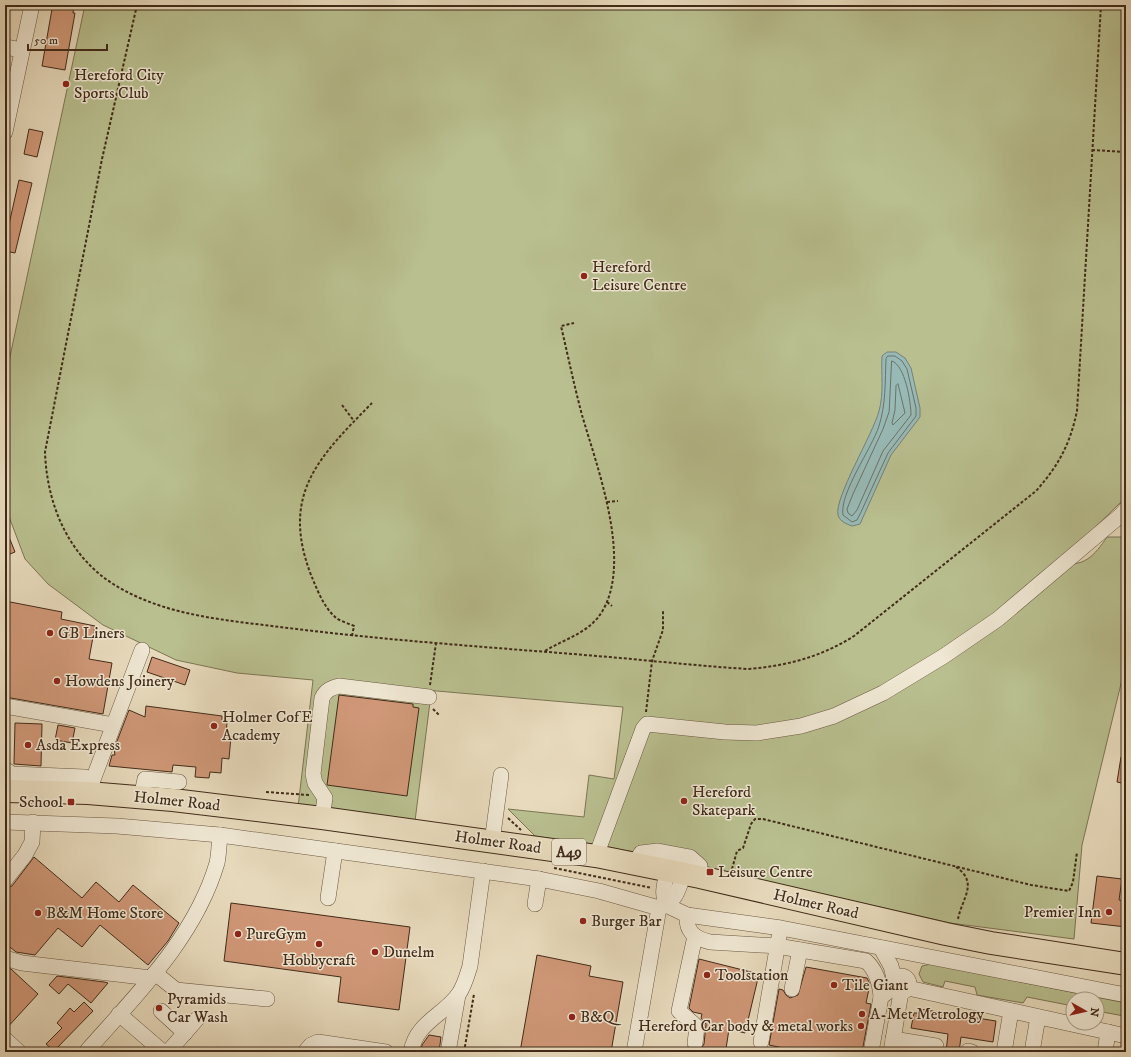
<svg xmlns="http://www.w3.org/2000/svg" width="1131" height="1057" font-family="'IM FELL DW Pica',serif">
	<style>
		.green { fill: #b9bf8f; stroke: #7d7554 }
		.water { fill: #98bab6; stroke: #758177 }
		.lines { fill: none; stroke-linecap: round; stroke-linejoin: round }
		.shore { stroke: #6c7268; stroke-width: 1 }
		.building { fill: #d09878; stroke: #412b19 }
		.minor-casing { stroke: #6b5742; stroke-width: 16 }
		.highway-casing { stroke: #412b19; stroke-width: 24 }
		.path { stroke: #412b19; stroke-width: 2; stroke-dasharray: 3 2; stroke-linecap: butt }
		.minor { stroke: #f0e8d4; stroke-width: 15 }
		.highway { stroke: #e8dbbd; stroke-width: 22 }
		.poi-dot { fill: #8f2418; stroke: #f0e8d4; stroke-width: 1.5 }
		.labels { text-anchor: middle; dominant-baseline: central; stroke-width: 3; stroke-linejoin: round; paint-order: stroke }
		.shield { fill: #f0e8d4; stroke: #766451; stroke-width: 1 }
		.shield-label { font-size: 15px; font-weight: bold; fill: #412b19 }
		.poi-label { font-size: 16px; fill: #412b19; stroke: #f0e8d4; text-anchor: start }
		.street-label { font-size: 16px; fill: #412b19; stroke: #f0e8d4 }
	</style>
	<rect width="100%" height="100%" fill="#e8dbbd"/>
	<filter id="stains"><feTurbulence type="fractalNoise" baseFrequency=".005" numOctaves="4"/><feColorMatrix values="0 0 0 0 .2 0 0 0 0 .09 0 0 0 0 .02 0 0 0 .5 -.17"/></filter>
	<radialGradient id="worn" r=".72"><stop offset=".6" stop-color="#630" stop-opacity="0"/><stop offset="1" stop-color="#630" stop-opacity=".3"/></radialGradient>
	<g class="green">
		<path d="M85 5H1126V493L1124 499 1060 562C1083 569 1095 555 1107 537H1122L1126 534V663L1082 845 1074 939 950 923 641 853 535 836 508 809 584 817 589 775 614 779 623 707 332 682 431 694 415 821 298 807 313 680 237 673 176 660 103 625 48 584 25 559 5 506V380Z"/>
		<polygon points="931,964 1126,1003 1126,1022 1124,1016 1097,1011 1097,999 1073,999 1073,1006 1027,997 1023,1003 977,995 975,987 945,981 943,987 923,982 919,974 922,966"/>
	</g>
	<path class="water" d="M887 352H896L905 358 911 368 920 408V417L891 455 860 524 852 526C847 524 840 522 838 515 834 498 873 434 879 411 884 394 881 373 882 356Z"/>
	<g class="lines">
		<g class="shore">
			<path d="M888 356H895L902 361 907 369 916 408V416L888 453 861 512 857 520 852 522 843 515C839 494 872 448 879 426 886 404 885 381 886 359Z"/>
			<path d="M892 361C905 365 911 402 911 415L883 451 857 510 852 516 848 513 847 509 853 494 883 429 889 412Z"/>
			<polygon points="898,384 905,413 893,425 892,423 895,410 896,386"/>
		</g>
	</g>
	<g class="building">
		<polygon points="56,5 74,5 73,13 75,13 65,70 42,66 52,9 55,9"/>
		<polygon points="29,129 43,132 37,157 24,154"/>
		<polygon points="19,180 32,183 15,253 5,251 5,242"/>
		<polygon points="5,527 15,552 5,556"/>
		<polygon points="5,601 62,612 61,619 95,626 89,659 112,663 103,714 5,697"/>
		<polygon points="152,657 190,670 185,685 147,672"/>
		<polygon points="339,695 413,704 413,707 419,708 407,796 327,785"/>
		<polygon points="146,706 222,716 222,722 227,722 226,736 231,736 229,759 222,758 221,773 210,772 209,778 195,777 196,767 173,765 172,772 109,766 112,755 115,755 114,749 129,710 145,717"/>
		<polygon points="15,723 42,724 41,766 14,764"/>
		<polygon points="58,725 75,728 72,743 55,740"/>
		<polygon points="1121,757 1126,758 1126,784 1117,782"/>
		<polygon points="34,857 82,898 96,882 119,902 133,885 179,923 168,941 148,965 100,925 82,947 58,928 35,955 16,952 5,943 5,889 12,886"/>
		<polygon points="1097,876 1122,879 1119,900 1126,901 1126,927 1091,923"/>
		<polygon points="231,903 410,927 399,1010 338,1002 341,977 224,961"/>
		<polygon points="537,955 591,966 589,976 623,982 611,1052 520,1052"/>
		<polygon points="699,959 759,974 745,1033 729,1029 726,1049 723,1048 723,1052 699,1052 704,1044 706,1024 701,1018 702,1014 693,1012 689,1008"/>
		<polygon points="5,967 11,969 38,994 5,1030"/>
		<polygon points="806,967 867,978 870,984 866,1003 871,1004 862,1052 787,1052 788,1049 769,1045 779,989 783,990 786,995 790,998 798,995"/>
		<polygon points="57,976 104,982 108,983 91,1003 68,984 59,994 49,985"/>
		<polygon points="84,1002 93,1011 54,1051 46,1044 62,1028 57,1023 70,1008 74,1012"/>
		<polygon points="920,1009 996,1021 993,1042 961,1037 959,1052 946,1052 948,1034 911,1028 914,1013 919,1013"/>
		<polygon points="429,1035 441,1037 439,1052 421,1052 422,1045"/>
	</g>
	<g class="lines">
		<g class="minor-casing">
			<g id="minor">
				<polyline points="5,47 22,50"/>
				<polyline points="5,132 32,5"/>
				<polyline points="5,706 113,725"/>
				<polyline points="5,769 12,774 85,777 92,782"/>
				<polyline points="88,793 142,650"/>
				<polyline points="141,798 145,779 179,782"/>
				<path d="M322 818 325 798 315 783 313 774 322 698C326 690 331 688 339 686L429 697"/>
				<path d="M5 822 117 826 220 835 539 879 599 891 659 908C676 903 679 888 684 873"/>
				<polyline points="492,842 501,775"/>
				<polyline points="596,856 643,729 647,724 725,732 757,733 801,726 834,716 883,693 944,656 998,619 1121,515 1126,509"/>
				<polyline points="635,863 641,853 658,851 690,857 700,866 700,877"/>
				<path d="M668 870C665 882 661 893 666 905L687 915 781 928 1126 995"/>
				<polyline points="5,880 25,855 32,842 33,822"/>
				<polyline points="328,898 335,851"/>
				<polyline points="535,904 539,879"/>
				<path d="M687 915C686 932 694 938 710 942L777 946 866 961C876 970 880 984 881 997"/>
				<polyline points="881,948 891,966 894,978"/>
				<polyline points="5,958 22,963 151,978"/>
				<polyline points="155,973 176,990 267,999"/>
				<circle cx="901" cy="984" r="8"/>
				<polyline points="908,988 1126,1036"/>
				<polyline points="792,989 800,950"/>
				<polyline points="161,1011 185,1033"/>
				<polyline points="119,1014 163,1052"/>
				<polyline points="5,1039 19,1052"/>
				<polyline points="893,1039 936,1046"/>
				<polyline points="761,1042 779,937"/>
				<polyline points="695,1043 697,1027 679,1011 695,936"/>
				<polyline points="968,1051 972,1052"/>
				<path d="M86 1052C136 995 195 938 217 863 219 854 219 844 220 835"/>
				<polyline points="168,1052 197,1019"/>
				<polyline points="305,1052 311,1045 318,1042 386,1052"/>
				<path d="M411 1052C416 1023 442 1016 458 995 464 987 467 976 470 966L483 871"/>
				<polyline points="448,1052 458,995"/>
				<polyline points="634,1052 659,908"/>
				<polyline points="871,1052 881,997 893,988"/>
				<polyline points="891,1052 901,992"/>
				<polyline points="1004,1052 1011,1011"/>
				<polyline points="1032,1052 1038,1017"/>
				<polyline points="1105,1052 1108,1032"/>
			</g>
		</g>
		<g class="highway-casing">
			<polyline id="highway" points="5,791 88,793 173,800 322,818 596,856 700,877 946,934 991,943 1126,964"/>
		</g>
		<g class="path">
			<path d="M137 5 102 159 45 452C47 507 70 559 118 587 168 616 225 620 280 627 344 635 408 641 472 646 532 651 592 655 652 661 684 664 716 667 748 669 786 666 821 657 854 636L1036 491C1059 465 1070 444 1077 411L1101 5"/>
			<polyline points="1092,150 1126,152"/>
			<polyline points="342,405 354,421"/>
			<polyline points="607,502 618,501"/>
			<polyline points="607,602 612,606"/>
			<path d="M352 636 354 626C348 623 339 621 335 617 323 606 317 589 311 575 280 494 319 457 372 403"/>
			<path d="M545 651C566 638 590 633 603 610 632 559 597 467 582 415 574 385 568 356 561 326L574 323"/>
			<polyline points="430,685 436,643"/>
			<polyline points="433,709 439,715"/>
			<polyline points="646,712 652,661 663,630 663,610"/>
			<polyline points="266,792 309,795"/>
			<polyline points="508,818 521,830"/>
			<path d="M956 867C979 883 962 898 958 919"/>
			<polyline points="554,868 652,888"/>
			<polyline points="732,869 737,851 743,848 751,824 755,819 763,819 1031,885 1069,891 1073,882 1077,852"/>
			<polyline points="464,1052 474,994"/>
		</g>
		<use href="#minor" class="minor"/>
		<use href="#highway" class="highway"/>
	</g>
	<g class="poi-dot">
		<circle cx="66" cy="84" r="4"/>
		<circle cx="584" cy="276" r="4"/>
		<circle cx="50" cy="633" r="4"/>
		<circle cx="57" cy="681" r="4"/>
		<circle cx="214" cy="726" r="4"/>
		<circle cx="28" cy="745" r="4"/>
		<circle cx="684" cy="801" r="4"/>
		<rect x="67" y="798" width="8" height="8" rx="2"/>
		<rect x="706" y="868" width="8" height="8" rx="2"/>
		<circle cx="1109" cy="912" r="4"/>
		<circle cx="38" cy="913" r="4"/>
		<circle cx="583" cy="921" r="4"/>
		<circle cx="238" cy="934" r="4"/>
		<circle cx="319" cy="944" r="4"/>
		<circle cx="375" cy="952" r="4"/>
		<circle cx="707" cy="975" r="4"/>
		<circle cx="834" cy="985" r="4"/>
		<circle cx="159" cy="1008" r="4"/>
		<circle cx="862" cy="1014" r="4"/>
		<circle cx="572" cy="1017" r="4"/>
		<circle cx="861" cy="1026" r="4"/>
	</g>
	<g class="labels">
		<rect class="shield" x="552" y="839" width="34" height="26" rx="3"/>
		<g class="shield-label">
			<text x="569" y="852">A49</text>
		</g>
		<g class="poi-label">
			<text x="74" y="75">Hereford City<tspan x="74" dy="18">Sports Club</tspan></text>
			<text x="592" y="267">Hereford<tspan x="592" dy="18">Leisure Centre</tspan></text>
			<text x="58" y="633">GB Liners</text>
			<text x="65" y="681">Howdens Joinery</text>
			<text x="222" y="717">Holmer CofE<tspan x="222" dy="18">Academy</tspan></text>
			<text x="36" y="745">Asda Express</text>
			<text x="692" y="792">Hereford<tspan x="692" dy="18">Skatepark</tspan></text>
			<text x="63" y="802" text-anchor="end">School</text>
			<text x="718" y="872">Leisure Centre</text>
			<text x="1101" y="912" text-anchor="end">Premier Inn</text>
			<text x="46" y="913">B&amp;M Home Store</text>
			<text x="591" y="921">Burger Bar</text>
			<text x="246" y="934">PureGym</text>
			<text x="383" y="952">Dunelm</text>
			<text x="319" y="960" text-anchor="middle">Hobbycraft</text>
			<text x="715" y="975">Toolstation</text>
			<text x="842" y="985">Tile Giant</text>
			<text x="167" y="999">Pyramids<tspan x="167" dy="18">Car Wash</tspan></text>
			<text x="870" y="1014">A-Met Metrology</text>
			<text x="580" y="1017">B&amp;Q</text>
			<text x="853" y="1026" text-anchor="end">Hereford Car body &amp; metal works</text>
		</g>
		<g class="street-label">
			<text transform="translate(177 801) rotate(6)">Holmer Road</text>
			<text transform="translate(498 842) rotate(8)">Holmer Road</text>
			<text transform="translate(816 904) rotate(13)">Holmer Road</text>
		</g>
	</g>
	<rect width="1131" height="1057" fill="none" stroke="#e8dbbd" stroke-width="20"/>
	<rect x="6" y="6" width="1119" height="1045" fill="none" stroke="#412b19" stroke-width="2"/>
	<rect x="10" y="10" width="1111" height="1037" fill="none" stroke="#412b19"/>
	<g transform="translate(1085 1011) rotate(98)"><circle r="19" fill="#f0e8d4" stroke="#aa9c89"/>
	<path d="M0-3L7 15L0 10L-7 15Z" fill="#8f2418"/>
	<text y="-6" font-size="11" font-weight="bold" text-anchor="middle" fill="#412b19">N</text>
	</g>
	<path d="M28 44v6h79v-6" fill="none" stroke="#412b19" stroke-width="2"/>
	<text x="34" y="44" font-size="12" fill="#412b19" stroke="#f0e8d4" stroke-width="3" paint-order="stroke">50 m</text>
	<rect width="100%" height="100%" filter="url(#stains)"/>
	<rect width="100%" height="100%" fill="url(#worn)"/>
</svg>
